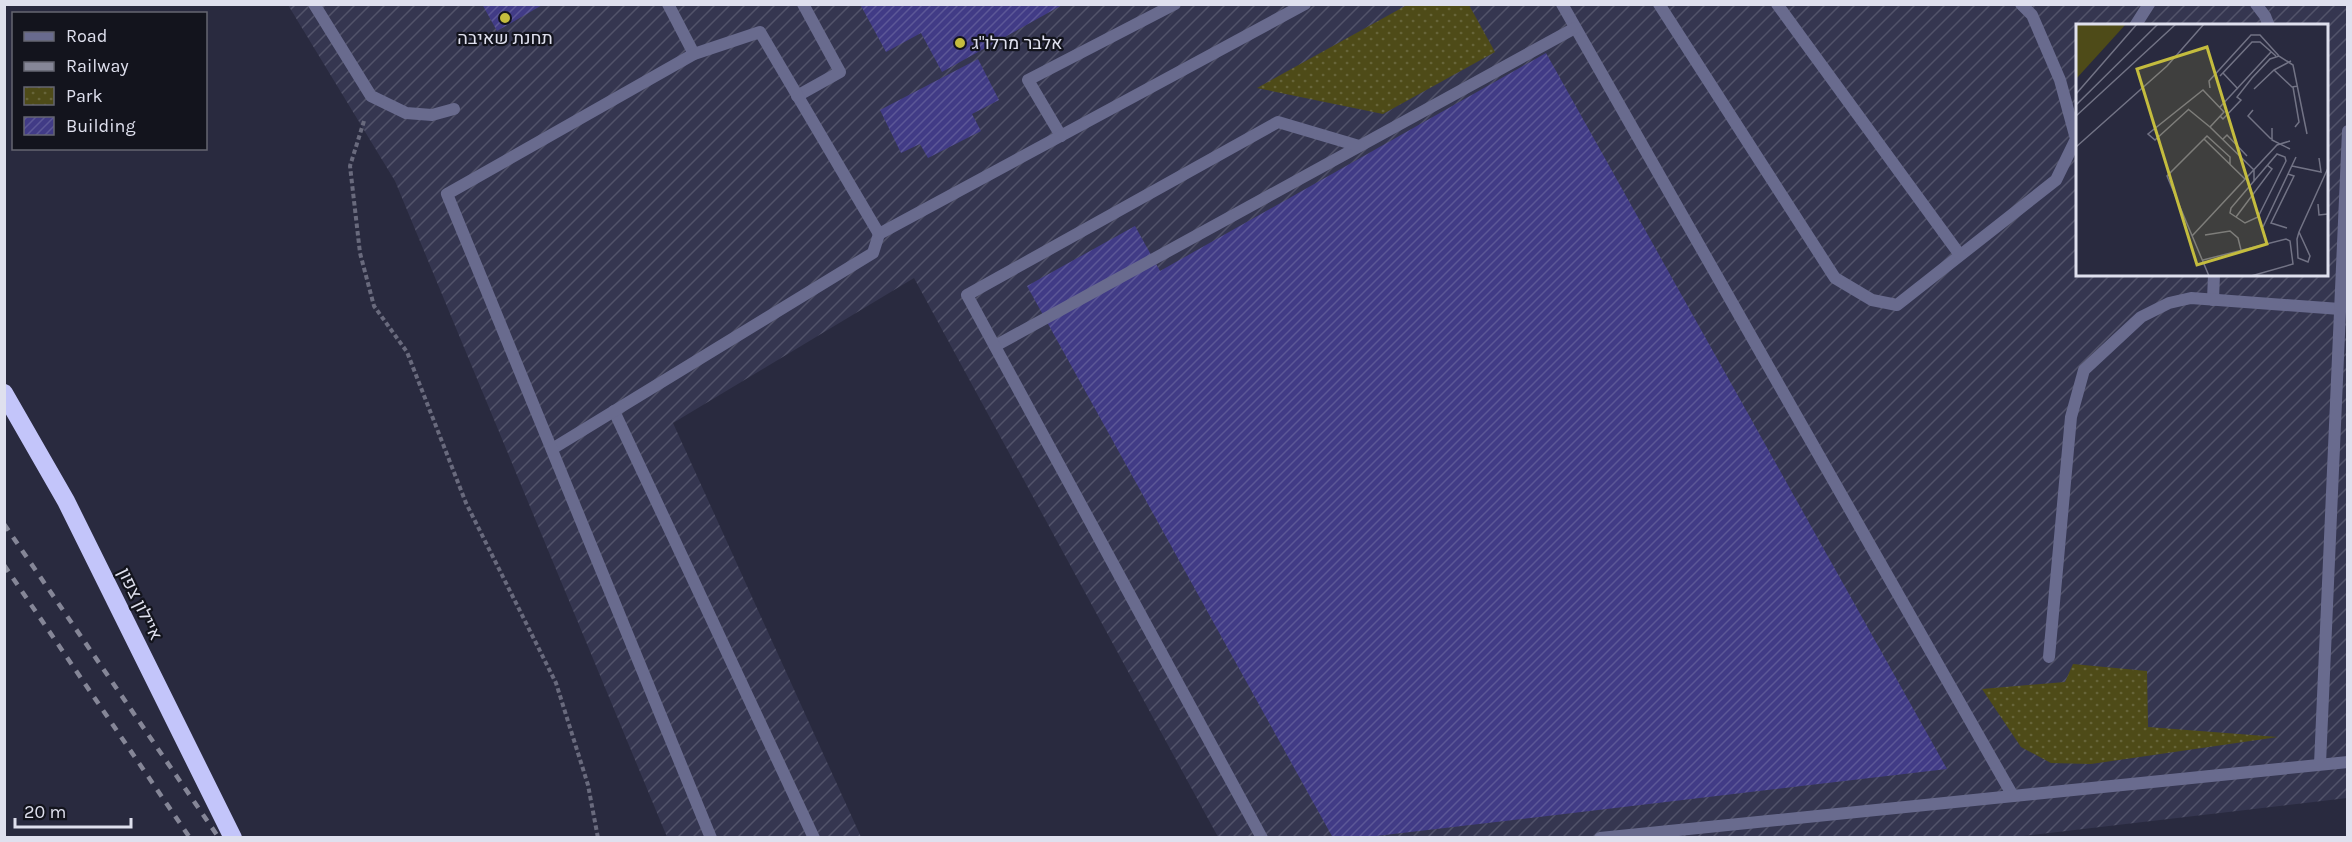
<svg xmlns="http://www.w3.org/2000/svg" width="2352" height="842" font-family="Karla,Heebo,sans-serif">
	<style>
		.industrial { fill: url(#industrial-furrows); fill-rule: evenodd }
		.park { fill: url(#park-dots) }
		.building { fill: url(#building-hatch) }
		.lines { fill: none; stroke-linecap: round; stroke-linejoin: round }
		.path { stroke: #696a7d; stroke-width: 4; stroke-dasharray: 4.5 3; stroke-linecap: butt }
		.service { stroke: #696b8e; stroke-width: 12 }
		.minor { stroke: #696b8e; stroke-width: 12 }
		.motorway { stroke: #c3c5fa; stroke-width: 18 }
		.rail { stroke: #858697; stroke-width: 4.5; stroke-dasharray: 8 8; stroke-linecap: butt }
		.poi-dot { fill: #c4bc3e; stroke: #13141d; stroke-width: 2 }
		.labels { text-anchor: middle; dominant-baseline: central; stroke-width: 4.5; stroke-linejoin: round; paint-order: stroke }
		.poi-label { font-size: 18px; fill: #dfe0ee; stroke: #13141d }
		.street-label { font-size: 18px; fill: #dfe0ee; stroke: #13141d }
		.inset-road { fill: none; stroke: #727385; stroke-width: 1.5 }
		.view { fill: #c4bc3e; fill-opacity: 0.15; stroke: #c4bc3e; stroke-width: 3 }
		.inset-edge { fill: none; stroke: #dfe0ee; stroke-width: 3 }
	</style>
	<defs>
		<pattern id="industrial-furrows" width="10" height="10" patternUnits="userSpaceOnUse" patternTransform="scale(1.5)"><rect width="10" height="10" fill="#353650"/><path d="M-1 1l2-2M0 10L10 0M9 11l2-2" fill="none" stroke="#52536a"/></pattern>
		<pattern id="park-dots" width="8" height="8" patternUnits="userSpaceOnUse" patternTransform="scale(1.5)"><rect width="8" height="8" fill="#4e4b18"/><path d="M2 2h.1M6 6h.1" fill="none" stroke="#67653a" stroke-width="1.8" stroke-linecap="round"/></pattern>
		<pattern id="building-hatch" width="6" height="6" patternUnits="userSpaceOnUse" patternTransform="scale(1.5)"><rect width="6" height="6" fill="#413b86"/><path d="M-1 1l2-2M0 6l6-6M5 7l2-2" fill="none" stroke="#5c5797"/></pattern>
	</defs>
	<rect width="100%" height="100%" fill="#292a3f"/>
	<path class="industrial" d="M288 5H2347V798L2007 838 1218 837 914 278 673 423 861 837H667L395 181ZM2078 26H2326V274H2078Z"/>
	<g class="park">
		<polygon points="1407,5 1469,5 1495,52 1383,114 1257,88"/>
		<polygon points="2073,664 2147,671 2148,727 2278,737 2091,764 2051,763 2021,747 1982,689 2065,682"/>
	</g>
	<g class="building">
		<polygon points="482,4 544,4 497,31"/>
		<polygon points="860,4 1064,4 942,72 921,33 886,52"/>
		<polygon points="1546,53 1947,769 1359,838 1333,838 1027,286 1135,226 1160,271"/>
		<polygon points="978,59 999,100 972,114 981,131 928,158 920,144 901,153 880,110"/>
	</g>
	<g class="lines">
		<polyline class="path" points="364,121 350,166 360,253 374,306 407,352 466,503 556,683 588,785 598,838"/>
		<g class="service">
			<polyline points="314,4 371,96 406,113 432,115 454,109"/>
			<polyline points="668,4 694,54"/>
			<polyline points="1562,4 2013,796"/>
			<polyline points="1659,4 1835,278 1872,300 1897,305 2056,180 2076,139 2060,80 2032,15 2021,4"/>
			<polyline points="1777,4 1960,255"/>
			<polyline points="797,96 840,72 803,4"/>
			<polyline points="1061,136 1028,80 1175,4"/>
			<polyline points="2213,300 2214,274"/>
			<polyline points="995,346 1575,28"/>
			<polyline points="614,411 814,838"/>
			<polyline points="552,449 873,253 879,234"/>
			<polyline points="2049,657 2071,417 2084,370 2141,317 2169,303 2191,298 2340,309"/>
			<polyline points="2320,764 2348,131"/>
			<polyline points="711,838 447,194 694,54 760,32 879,234 1305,4"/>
			<polyline points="1262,838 967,295 1278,122 1359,146"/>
			<polyline points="1600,838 2348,762"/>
		</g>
		<g class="minor">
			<polyline points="2256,4 2265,16 2269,26"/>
			<polyline points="2135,26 2149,4"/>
		</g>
		<polyline class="motorway" points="4,393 66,501 233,838"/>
		<g class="rail">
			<polyline points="4,524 219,838"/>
			<polyline points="4,565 190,838"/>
		</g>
	</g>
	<g class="poi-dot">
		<circle cx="505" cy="18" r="6"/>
		<circle cx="960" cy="43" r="6"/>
	</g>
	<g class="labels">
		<g class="poi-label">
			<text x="505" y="38">תחנת שאיבה</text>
			<text x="972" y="43" text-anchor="start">אלבר מרלו"ג</text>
		</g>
		<g class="street-label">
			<text transform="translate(140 604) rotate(64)">איילון צפון</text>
		</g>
	</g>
	<g transform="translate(2076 24)">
		<rect width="252" height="252" fill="#292a3f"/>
		<path d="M0 0H50L0 55Z" fill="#4e4b18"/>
		<path class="inset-road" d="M198 46 215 37M147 49 162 65M144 52 176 18H184L200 32M217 63 223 98 219 103M134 64 133 57 175 11H184L203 32M178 65 198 46 216 63 222 62M0 70 61 0M0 81 82 0M144 83 195 28M112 85 134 103M113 85 79 116 72 110 127 66 148 88 134 103 178 146V157M177 86 172 92 195 115M0 92 100 0M144 92 147 95 165 76 161 73 176 54 194 35 203 32 217 41 231 110M196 104V116L214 125M128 115 169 155M147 115 151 111 171 132M0 123 91 42 128 0M201 130 209 133 210 137 182 193 169 199 154 189 155 184ZM216 142 245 148 243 134M242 180 243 191 252 190M160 193 196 145 191 141M187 203 220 133M211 204 195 199 218 152 212 150M223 208 234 232 232 238 222 234 221 215 223 208 252 144M129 211 154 207 162 214 165 226M116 212 201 121 214 117M127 236 210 215 214 217 217 240 175 252M133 252 91 152 131 112 154 133V140"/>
		<path class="view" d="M131 23 191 220 121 241 61 45Z"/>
		<rect width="252" height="252" class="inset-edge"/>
	</g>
	<rect width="2352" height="842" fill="none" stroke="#dfe0ee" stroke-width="12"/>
	<rect x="12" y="12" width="195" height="138" fill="#13141d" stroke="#656671" stroke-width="1.5"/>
	<rect x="24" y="32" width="30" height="9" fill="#696b8e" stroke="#656671" stroke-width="1.5"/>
	<text x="66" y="42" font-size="18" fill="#dfe0ee">Road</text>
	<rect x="24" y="62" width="30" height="9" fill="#858697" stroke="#656671" stroke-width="1.5"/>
	<text x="66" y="72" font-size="18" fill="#dfe0ee">Railway</text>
	<rect x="24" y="87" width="30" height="18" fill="url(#park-dots)" stroke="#656671" stroke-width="1.5"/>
	<text x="66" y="102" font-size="18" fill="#dfe0ee">Park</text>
	<rect x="24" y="117" width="30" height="18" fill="url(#building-hatch)" stroke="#656671" stroke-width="1.5"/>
	<text x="66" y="132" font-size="18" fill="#dfe0ee">Building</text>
	<path d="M15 818v9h116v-9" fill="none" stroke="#dfe0ee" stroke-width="3"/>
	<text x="24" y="818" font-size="18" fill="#dfe0ee" stroke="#13141d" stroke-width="4.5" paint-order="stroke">20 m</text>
</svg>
